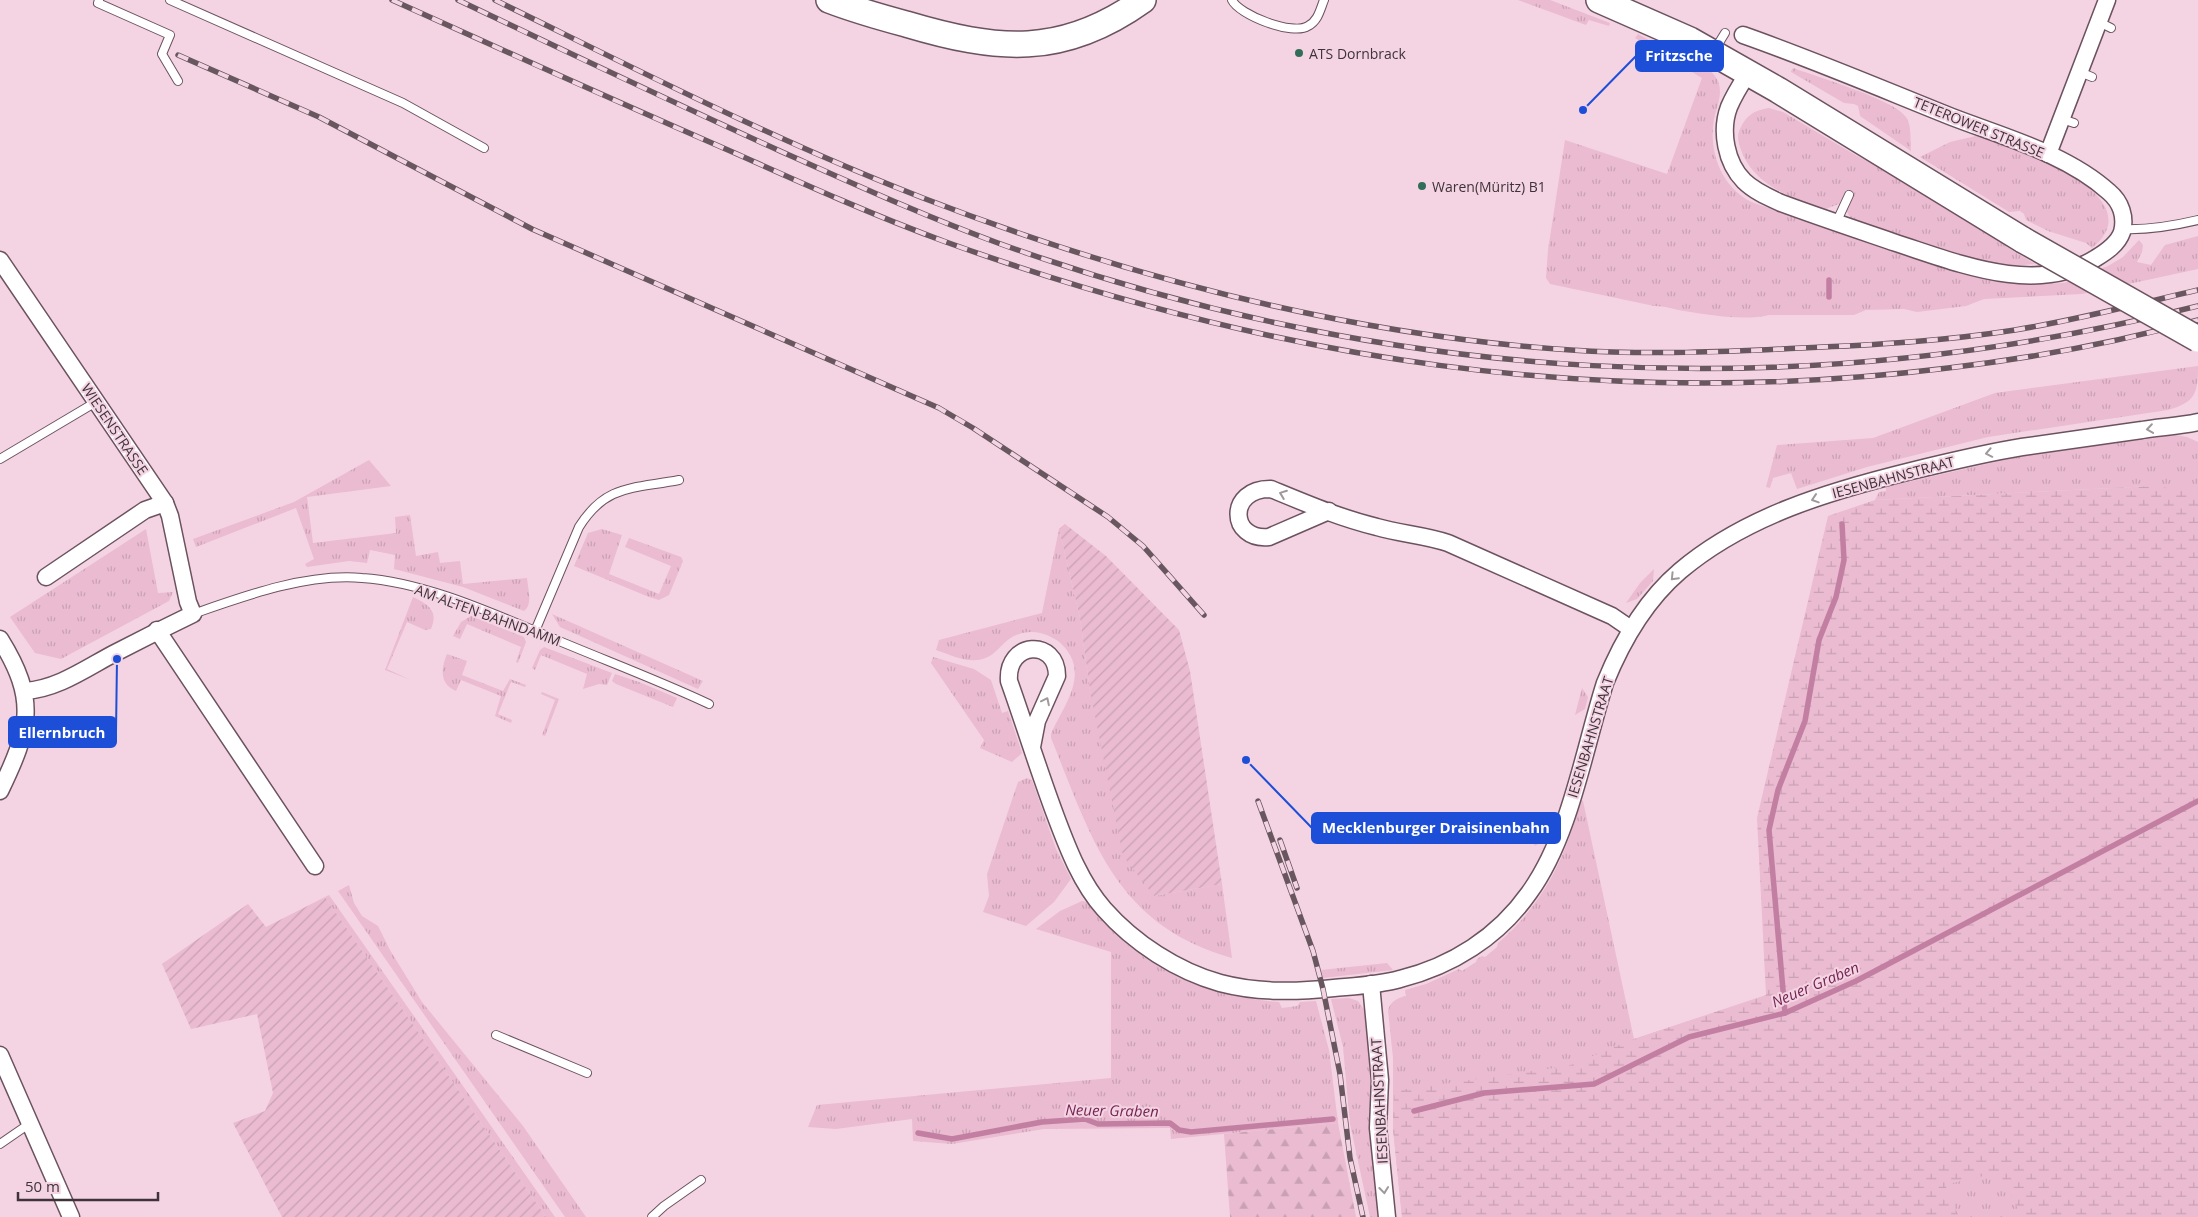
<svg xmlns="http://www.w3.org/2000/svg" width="2198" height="1217" font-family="'Open Sans',sans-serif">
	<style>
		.grass { fill: url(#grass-tufts) }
		.forest { fill: url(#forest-firs) }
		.wetland { fill: url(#wetland-marsh) }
		.garden { fill: url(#garden-furrows) }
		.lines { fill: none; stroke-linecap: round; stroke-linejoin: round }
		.stream { stroke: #c27fa1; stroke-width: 5.5 }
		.lane-casing { stroke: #6c525f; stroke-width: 10 }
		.street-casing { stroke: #6c525f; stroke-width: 19 }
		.primary-casing { stroke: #6c525f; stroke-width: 28 }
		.lane { stroke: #fff; stroke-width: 8 }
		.street { stroke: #fff; stroke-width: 16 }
		.primary { stroke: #fff; stroke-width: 25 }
		.rail-casing { stroke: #68575f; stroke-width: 5.5 }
		.rail { stroke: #f4d4e3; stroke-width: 4; stroke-dasharray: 11; stroke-linecap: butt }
		.primary-bridge-casing { stroke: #6c525f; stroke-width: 28; stroke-linecap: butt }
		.primary-bridge { stroke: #fff; stroke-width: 25 }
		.oneway { stroke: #9f999c }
		.poi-dot { fill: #316d58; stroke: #f4d4e3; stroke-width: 2 }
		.labels { text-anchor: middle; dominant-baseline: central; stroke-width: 4; stroke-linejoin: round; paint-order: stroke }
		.poi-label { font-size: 14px; fill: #3f3339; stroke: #f4d4e3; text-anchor: start }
		.street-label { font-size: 14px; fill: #3f3339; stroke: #f4d4e3 }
		.water-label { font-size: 15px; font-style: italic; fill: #742453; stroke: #f4d4e3 }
		.leader { fill: none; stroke: #1d4ed8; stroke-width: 2 }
		.callout-dot { fill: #1d4ed8; stroke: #f4d4e3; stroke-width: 2 }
		.callout { fill: #1d4ed8; stroke: #1d4ed8; stroke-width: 2 }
		.callout-label { font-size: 15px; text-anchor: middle; font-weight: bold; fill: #fff }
	</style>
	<defs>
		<pattern id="grass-tufts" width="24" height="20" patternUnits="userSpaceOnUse" patternTransform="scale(1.25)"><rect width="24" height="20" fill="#eabbd1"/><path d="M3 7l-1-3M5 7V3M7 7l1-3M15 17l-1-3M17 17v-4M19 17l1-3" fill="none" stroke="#caa1b4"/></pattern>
		<pattern id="forest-firs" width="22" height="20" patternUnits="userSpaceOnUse" patternTransform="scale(1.25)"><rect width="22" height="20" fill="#eabbd1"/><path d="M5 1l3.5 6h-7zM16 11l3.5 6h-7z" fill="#caa1b4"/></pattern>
		<pattern id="wetland-marsh" width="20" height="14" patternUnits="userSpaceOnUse" patternTransform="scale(1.25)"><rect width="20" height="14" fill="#eabbd1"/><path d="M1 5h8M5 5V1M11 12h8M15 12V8" fill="none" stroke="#caa1b4"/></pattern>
		<pattern id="garden-furrows" width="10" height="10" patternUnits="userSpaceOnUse" patternTransform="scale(1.25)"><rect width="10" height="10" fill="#eabbd1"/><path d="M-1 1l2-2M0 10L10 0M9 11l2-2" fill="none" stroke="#caa1b4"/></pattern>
	</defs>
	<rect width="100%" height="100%" fill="#f4d4e3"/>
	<g class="grass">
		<polygon points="1518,0 1550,0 1610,23 1609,26 1589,20 1586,25"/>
		<path d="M1638 34 1686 61 1689 56C1700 63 1712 69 1718 81 1723 94 1717 106 1714 119 1708 152 1722 189 1754 203L1965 273 2032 284 2064 283 2108 266 2123 257 2139 240 2143 245 2142 252 2137 262 2151 265 2165 245 2198 236V269L2082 294 1984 299 1966 306 1917 312 1904 309 1866 310 1854 315H1769C1745 321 1709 315 1684 311 1673 309 1665 306 1654 306L1550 284 1546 278 1548 250 1565 140 1667 174 1702 78 1635 38Z"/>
		<path d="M1793 68C1815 76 1895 100 1906 117 1912 126 1910 140 1911 151L1860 116 1858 106 1854 104 1844 103 1791 72Z"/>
		<path d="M1769 108 1783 112 1857 156 1899 177 2009 243 2007 247 2035 264 2013 266 1969 259 1851 219 1846 210 1853 193 1846 190 1839 204 1823 210C1791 197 1752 185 1740 147 1738 141 1737 135 1740 129 1746 115 1755 110 1769 108Z"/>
		<path d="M1976 136C2012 144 2157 196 2092 248L2086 243 2048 231 2026 220 2024 214 2020 211 2009 212 1920 157 1950 142Z"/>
		<path d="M2198 366C2198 393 2196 402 2168 410L1988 437 1867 467 1797 489 1791 473 1773 478 1770 488 1766 487 1777 445 1873 438 1995 393Z"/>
		<polygon points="2176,435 2187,437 2198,442 2198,504 2152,486 1875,500 1879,492 1886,491 1886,487 2021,456"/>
		<path d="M369 460 391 486 307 497 313 543 396 533 395 517 410 515 416 556 438 552 440 563 460 561 463 584 527 578C528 589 533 604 524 611L463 587 394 569 395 555 370 550 367 563 349 561 307 567 305 564 314 559 296 508 196 547 193 539 294 502Z"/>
		<polygon points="146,529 158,593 173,592 169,601 61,659 35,653 10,617"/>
		<polygon points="602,529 622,535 609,574 659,594 671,566 625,547 629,538 681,557 683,561 669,595 659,600 649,597 574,566 588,533"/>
		<path d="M1059 529 1080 618 1090 691 1154 896 1222 884 1232 958C1115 925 1092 839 1051 738V734C1061 710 1085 682 1070 655 1066 648 1060 641 1051 637 1039 631 1027 630 1014 636 999 644 996 658 977 660 964 662 948 654 936 650L939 640 1042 613Z"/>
		<polygon points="1654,569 1653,581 1637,599 1626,603 1640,583"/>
		<path d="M413 597C428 604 439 611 431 629L425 630 407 622 387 669 411 680 385 670Z"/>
		<polygon points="552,614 703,681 698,689 560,627"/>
		<polygon points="471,616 524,637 526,642 518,663 516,662 521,647 467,624 460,639 453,636 461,622"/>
		<polygon points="544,647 612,673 607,685 599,684 583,689 587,674 541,655 535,670 532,668 540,650"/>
		<path d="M447 654 467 661 462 675 503 691 510 679 526 685 525 687 511 682 498 714 512 720 511 723 495 716 501 696 461 680 456 691C439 684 441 668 447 654Z"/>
		<polygon points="933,657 974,669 991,680 1002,713 1008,711 1022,753 1012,762 980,748 984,740 931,663"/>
		<polygon points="615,674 639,682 677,698 673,707 616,684 612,681"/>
		<polygon points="1582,688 1588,697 1585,709 1575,715"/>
		<polygon points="542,692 559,699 545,736 542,735 555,700 541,694"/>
		<polygon points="1027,778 1032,780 1056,849 1071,879 1054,902 1026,926 983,912 989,896 987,874 1018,782"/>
		<path d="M1581 800 1583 801 1634 1039 1766 996 2198 1217H1402L1393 1129V1058L1388 1010C1391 1001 1397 998 1406 996L1405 990 1426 984 1459 969 1462 971 1476 962 1477 959 1482 956 1485 957 1497 947 1498 943C1544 903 1565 859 1581 800Z"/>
		<polygon points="1544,820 1549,829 1545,841 1534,846"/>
		<polygon points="349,885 354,903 362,916 378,926 390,950 422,1002 523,1126 586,1217 565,1217 338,891"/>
		<polygon points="329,895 555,1217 546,1217 325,897"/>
		<path d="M1082 901 1087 902C1135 966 1201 996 1279 1002L1282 1008 1297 1006 1300 1002 1316 1001 1329 1050 1338 1123 1171 1139 1170 1128 1044 1129 952 1144 913 1141 912 1119 836 1129 808 1127 817 1105 1111 1078V952L1036 929 1060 911Z"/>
		<polygon points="1387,963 1393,970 1323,978 1321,970"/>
		<polygon points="1349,998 1358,1001 1368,1015 1380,1217 1370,1217 1350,1124 1343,1047 1331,999"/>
	</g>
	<polygon class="forest" points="1338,1123 1356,1217 1230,1217 1224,1134"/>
	<polygon class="wetland" points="2152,486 2198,492 2198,1217 2022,1217 2001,1176 1997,1173 1948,1184 1946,1187 1959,1217 1402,1217 1393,1129 1394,1091 1568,1066 1634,1039 1766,995 1757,818 1828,516 1875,500"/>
	<g class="garden">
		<polygon points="1065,524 1106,556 1179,630 1190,671 1222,884 1154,896 1123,856 1090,691 1080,618 1059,529"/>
		<polygon points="325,897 546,1217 282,1217 233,1123 265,1111 273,1093 257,1014 191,1029 162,964 248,904 266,927"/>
	</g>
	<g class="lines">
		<g class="stream">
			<polyline points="1829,280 1829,297"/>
			<polyline points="1785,1013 1769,830 1778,790 1805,721 1819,640 1836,597 1844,560 1842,524"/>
			<polyline points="1414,1111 1484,1093 1594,1084 1689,1037 1785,1013 1856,981 2198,801"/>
			<polyline points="918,1133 952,1139 1042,1122 1085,1119 1098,1124 1170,1123 1179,1130 1191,1132 1333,1119"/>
		</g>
		<g class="lane-casing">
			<g id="lane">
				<polyline points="99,0 98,3 170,35 162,54 178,81"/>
				<polyline points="170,0 403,103 484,148"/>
				<path d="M1232 0C1239 15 1293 36 1308 26 1318 21 1320 10 1324 0"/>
				<polyline points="2099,22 2111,28"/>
				<polyline points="1714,51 1725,33"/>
				<polyline points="2080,72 2092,77"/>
				<polyline points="2062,119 2074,123"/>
				<polyline points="1836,223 1849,195"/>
				<path d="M2123 229C2149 230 2173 226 2198 220"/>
				<polyline points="0,459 96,402"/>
				<path d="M193 614C244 596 307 573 362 578 425 582 494 614 552 638 604 660 658 680 709 704"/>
				<path d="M535 631 579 527C606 484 633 489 679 480"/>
				<polyline points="496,1035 587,1073"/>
				<polyline points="0,1144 29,1124"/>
				<polyline points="652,1217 664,1206 701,1180"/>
			</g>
		</g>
		<g class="street-casing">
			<g id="street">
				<path d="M1743 35C1814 60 1882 89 1952 117 2004 137 2067 154 2109 192 2121 202 2126 217 2122 232 2118 244 2106 252 2096 258 2036 296 1958 263 1896 243 1858 230 1819 217 1781 203 1768 197 1754 191 1744 181 1726 163 1720 131 1729 107 1734 95 1741 84 1748 73"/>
				<polyline points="2048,154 2107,0"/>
				<path d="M0 260 165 503 170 516 188 602 193 614C166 627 140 640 113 654 85 669 57 689 25 691"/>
				<path d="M1329 511 1269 537C1229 541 1227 488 1271 489 1305 503 1340 518 1377 527 1401 534 1424 535 1448 543L1612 616 1631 629"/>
				<polyline points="46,577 145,510 165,503"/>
				<polyline points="157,630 315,866"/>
				<path d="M0 639C38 700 30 729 0 791"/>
				<path d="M1032 747 1037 721 1057 676C1057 638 1006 641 1009 681 1025 726 1039 772 1056 817 1068 849 1081 883 1104 909 1134 943 1177 971 1220 983 1258 993 1296 992 1334 988 1356 986 1379 985 1400 979 1452 966 1498 937 1529 893 1570 837 1584 749 1605 683 1622 641 1646 600 1680 571 1745 516 1830 491 1911 471 1948 462 1985 453 2022 447 2062 441 2102 436 2142 430 2160 427 2180 426 2198 422"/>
				<polyline points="1371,984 1380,1080 1378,1128 1387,1217"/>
				<polyline points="0,1055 71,1217"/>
			</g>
		</g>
		<g class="primary-casing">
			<g id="primary">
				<path d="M829 0C855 10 880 17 906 24 997 51 1062 58 1143 0"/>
				<polyline points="1599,0 1690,40 1778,90 2023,240"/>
			</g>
		</g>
		<use href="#lane" class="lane"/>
		<use href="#street" class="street"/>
		<use href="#primary" class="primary"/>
		<g class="rail-casing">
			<g id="rail">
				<path d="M392 0C507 52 622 104 737 154 806 185 875 216 946 242 1275 360 1599 411 1948 368 2032 358 2116 343 2198 320"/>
				<path d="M458 0C565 51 672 102 780 151 852 183 924 216 998 243 1390 384 1793 408 2198 306"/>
				<path d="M495 0C636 69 776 141 923 198 1130 278 1349 335 1571 350 1648 355 1725 352 1802 348 1874 345 1945 341 2015 330 2076 320 2138 304 2198 290"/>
				<polyline points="178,55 319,117 532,229 939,408 973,428 1108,517 1143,546 1204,615"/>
				<polyline points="1258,801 1313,951 1323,989 1340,1074 1350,1158 1363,1217"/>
				<polyline points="1280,840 1297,888"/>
			</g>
		</g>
		<use href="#rail" class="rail"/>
		<g class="primary-bridge-casing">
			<polyline id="primary-bridge" points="2023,240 2198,339"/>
		</g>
		<use href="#primary-bridge" class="primary-bridge"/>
	</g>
	<defs><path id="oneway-chevron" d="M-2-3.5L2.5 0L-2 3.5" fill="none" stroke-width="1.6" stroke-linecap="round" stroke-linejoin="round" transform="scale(1.25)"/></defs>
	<g class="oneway">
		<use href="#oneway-chevron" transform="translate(2150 429) rotate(172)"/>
		<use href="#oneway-chevron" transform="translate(1989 453) rotate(169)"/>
		<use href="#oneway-chevron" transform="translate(1283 494) rotate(-159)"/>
		<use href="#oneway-chevron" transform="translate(1815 499) rotate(162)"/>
		<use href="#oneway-chevron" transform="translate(1674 577) rotate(134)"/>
		<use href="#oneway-chevron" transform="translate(1046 701) rotate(-64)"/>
		<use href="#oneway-chevron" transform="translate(1384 1190) rotate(84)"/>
	</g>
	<g class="poi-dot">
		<circle cx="1299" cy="53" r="5"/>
		<circle cx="1422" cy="186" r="5"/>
	</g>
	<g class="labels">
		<g class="poi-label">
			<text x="1309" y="53">ATS Dornbrack</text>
			<text x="1432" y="186">Waren(Müritz) B1</text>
		</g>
		<g class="street-label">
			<text transform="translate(1979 127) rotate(22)">TETEROWER STRASSE</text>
			<text transform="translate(115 429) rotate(56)">WIESENSTRASSE</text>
			<text transform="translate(1893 477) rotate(-15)">IESENBAHNSTRAAT</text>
			<text transform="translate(488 615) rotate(20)">AM ALTEN BAHNDAMM</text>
			<text transform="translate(1590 737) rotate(-73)">IESENBAHNSTRAAT</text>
			<text transform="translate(1379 1101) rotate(-93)">IESENBAHNSTRAAT</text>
		</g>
		<g class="water-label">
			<text transform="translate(1815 984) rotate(-23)">Neuer Graben</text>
			<text transform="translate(1112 1110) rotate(1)">Neuer Graben</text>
		</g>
	</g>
	<path class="leader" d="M1583 110L1636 56M117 659L116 732M1246 760L1312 828"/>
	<g class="callout-dot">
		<circle cx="1583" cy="110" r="5"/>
		<circle cx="117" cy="659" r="5"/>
		<circle cx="1246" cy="760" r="5"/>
	</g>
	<g class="callout">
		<rect x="1636" y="41" width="87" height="30" rx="5"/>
		<rect x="9" y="717" width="107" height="30" rx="5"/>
		<rect x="1312" y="813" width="248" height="30" rx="5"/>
	</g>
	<g class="callout-label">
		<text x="1679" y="61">Fritzsche</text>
		<text x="62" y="738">Ellernbruch</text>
		<text x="1436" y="833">Mecklenburger Draisinenbahn</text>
	</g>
	<path d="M18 1192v8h140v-8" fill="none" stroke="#3f3339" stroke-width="2.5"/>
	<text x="25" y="1192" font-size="15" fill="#3f3339" stroke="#f4d4e3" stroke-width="4" paint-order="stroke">50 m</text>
</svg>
